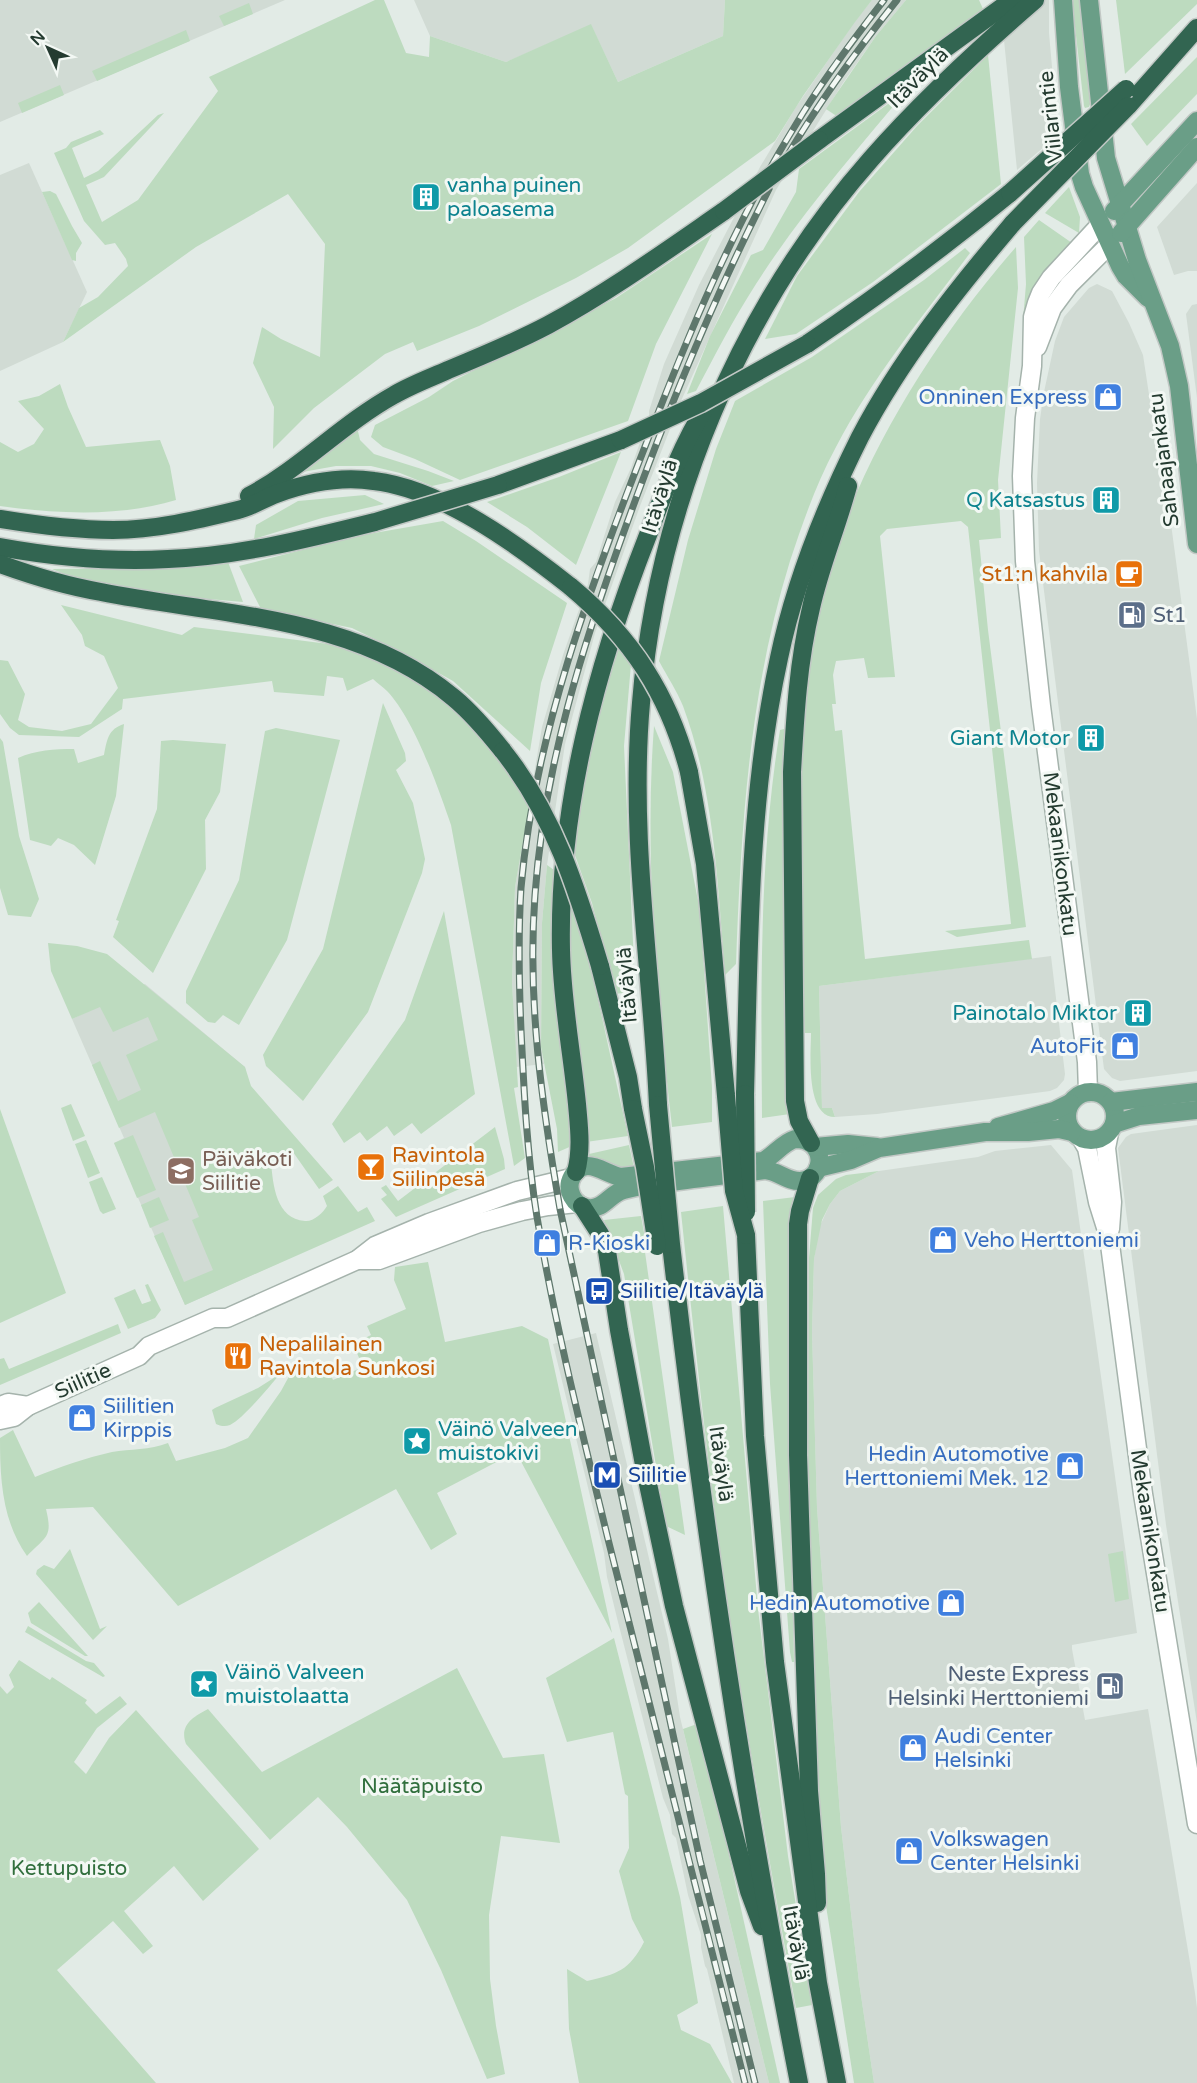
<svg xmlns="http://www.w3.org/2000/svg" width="1197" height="2083" font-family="'Varela Round',sans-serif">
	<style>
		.built { fill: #d1dbd4 }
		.green { fill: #bddbbf }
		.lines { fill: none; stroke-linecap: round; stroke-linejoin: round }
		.minor-casing { stroke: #a5b3ac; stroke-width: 21 }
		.major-casing { stroke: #c2c8c5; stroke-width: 21 }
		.highway-casing { stroke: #c2c8c5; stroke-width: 21 }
		.minor { stroke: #fff; stroke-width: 18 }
		.major { stroke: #6a9e87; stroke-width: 18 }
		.highway { stroke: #326551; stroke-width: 18 }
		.rail-casing { stroke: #5e776c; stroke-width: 7 }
		.rail { stroke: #f3f8f4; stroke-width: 4.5; stroke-dasharray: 14; stroke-linecap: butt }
		.highway-bridge-casing { stroke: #c2c8c5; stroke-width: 21; stroke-linecap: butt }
		.highway-bridge { stroke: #326551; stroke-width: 18 }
		.labels { text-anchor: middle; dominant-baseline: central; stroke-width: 6; stroke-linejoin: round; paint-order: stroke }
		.street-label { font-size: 21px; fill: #243b30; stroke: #f3f8f4 }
		.culture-label { font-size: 21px; fill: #0d838f; stroke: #f3f8f4; text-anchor: start }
		.shop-label { font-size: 21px; fill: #366cbe; stroke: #f3f8f4; text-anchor: start }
		.food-label { font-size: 21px; fill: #c56008; stroke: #f3f8f4; text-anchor: start }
		.service-label { font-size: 21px; fill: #4e5e75; stroke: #f3f8f4; text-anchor: start }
		.education-label { font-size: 21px; fill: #785e54; stroke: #f3f8f4; text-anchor: start }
		.transit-label { font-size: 21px; fill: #164399; stroke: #f3f8f4; text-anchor: start }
		.park-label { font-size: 21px; fill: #316f3d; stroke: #f3f8f4 }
	</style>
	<rect width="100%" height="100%" fill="#e2ebe6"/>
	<g class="built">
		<polygon points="0,0 285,0 0,122"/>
		<polygon points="414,0 725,0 723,36 618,82 591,25 506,62 430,36"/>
		<polygon points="872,0 906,0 876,36 843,83 776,190 681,401 640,506 595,633 565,744 547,865 542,923 541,1047 544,1064 516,1067 512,983 515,887 542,727 563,655 588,584 590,569 596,562 615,502 631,468 649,417 649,411 664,364 699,285 760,167 796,107 855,21"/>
		<polygon points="1000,0 1049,0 1049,33 1058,135 1017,170"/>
		<polygon points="29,163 87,292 63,342 0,371 0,175"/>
		<polygon points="1197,183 1197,271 1188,271 1174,275 1157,227"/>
		<polygon points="1097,284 1112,291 1129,323 1143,355 1153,421 1160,441 1197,719 1197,1071 1120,1081 1112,1078 1104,1069 1039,551 1037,483 1040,419 1044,392 1055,341 1064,317 1089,288"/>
		<polygon points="1197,304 1197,398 1186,314 1192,305"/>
		<polygon points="1051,956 1065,1074 1064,1080 1057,1088 1050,1091 877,1114 835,1117 832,1108 822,1109 819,986"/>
		<polygon points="145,984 245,1067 279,1263 185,1305 114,1143 124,1138 72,1019"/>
		<polygon points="1197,1125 1197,1723 1166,1525 1118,1148 1126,1137 1131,1134"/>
		<polygon points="1051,1145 1072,1170 1137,1633 1072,1645 1072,1649 1085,1720 1148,1709 1195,1993 1197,2008 1197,2083 874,2083 859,1982 841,1827 817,1508 812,1332 814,1259 819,1228 830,1204 840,1191 879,1171 978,1157 995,1151"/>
		<polygon points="596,1333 668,1639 680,1717 769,2083 734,2083 707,1969 705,1966 701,1947 701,1935 688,1895 676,1838 672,1834 670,1815 663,1798 617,1618 607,1577 604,1553 553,1344"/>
	</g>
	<g class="green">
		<polygon points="375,0 384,0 406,53 429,57 430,36 506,62 591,24 618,82 723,36 725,0 872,0 855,22 803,96 775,141 628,248 576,278 479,326 417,351 413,342 385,354 314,408 273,449 274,407 253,363 262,327 281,339 320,357 325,244 288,194 196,247 63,342 79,308 98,297 128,266 126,259 115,243 105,245 84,221 54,153 66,148 71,142 100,130 104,134 72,148 84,178 98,171 158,115 164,113 104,177 86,185 102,222 138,200 218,91 209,77"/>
		<polygon points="906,0 979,0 983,9 838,117 826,109 876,36"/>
		<polygon points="1072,0 1080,0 1090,104 1089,107 1085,108 1084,106"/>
		<polygon points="1116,0 1197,0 1197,4 1125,74"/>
		<polygon points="249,3 253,14 224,26 219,16"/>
		<polygon points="186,30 190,41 97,81 92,71"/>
		<polygon points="988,55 1001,184 873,282 796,334 765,339 797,276 859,192 917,126"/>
		<polygon points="1197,57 1197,94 1147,146 1131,124"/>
		<polygon points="60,85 64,95 22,113 18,103"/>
		<path d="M907 90C855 152 800 215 756 284 734 318 715 355 696 391L687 394 710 336 751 255 763 250 796 192 799 169Z"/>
		<polygon points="1069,187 1080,217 1079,233 1045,213"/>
		<polygon points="50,191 56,194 72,226 82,243 76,253 76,261 72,260 42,192"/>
		<polygon points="1039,220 1072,243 1027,310 1023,320 1026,284 1024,237"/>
		<polygon points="712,234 656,344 628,421 460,480 415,459 383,447 371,437 375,425 429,397 453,381 616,298"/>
		<path d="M1016 247 1018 288 998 480 1001 538 979 540 988 630 1026 927 957 937 945 931 1011 924 968 527 961 521 887 529 880 536 895 677 868 678 864 658 836 661 833 675 836 704H832L835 731 842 730 865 959 1029 940 1032 959 819 986 822 1108H832L835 1117C805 1117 811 1053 811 1033H805L803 1005C802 905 796 804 805 705 809 651 820 596 837 545 871 440 944 329 1016 247Z"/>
		<path d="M965 248 970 253C923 316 872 378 836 447 816 484 803 522 790 561 749 693 741 827 736 964L725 975C718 887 714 789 683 706 677 691 667 676 659 661L688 540 716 449 735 401 812 357 924 280Z"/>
		<path d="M60 384 68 407 86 447 160 440 170 466 176 500C121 517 57 514 0 506V442L18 452 34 444 44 429 18 401 39 396Z"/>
		<polygon points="357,427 360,440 374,454 428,471 454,481 432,486 400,473 371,466 336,466 297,473"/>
		<polygon points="621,452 576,565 527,527 487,502 559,477"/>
		<polygon points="365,495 384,504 322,518 254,539 256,525 298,501"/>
		<polygon points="443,521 476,541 567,603 541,683 530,751 453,681 399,651 352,628 261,609 239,566 357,536"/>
		<polygon points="228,562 243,602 163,595 84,582 52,569 165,568"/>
		<path d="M61 605 182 635 194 627 352 647 412 676 472 722 513 778 529 807 515 887 512 983 518 1087 514 1088 525 1158 514 1166 451 825C438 787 414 719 387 691 383 687 377 683 373 679L347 691 343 678 327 676 324 696 274 692 272 681 123 699 122 709 79 737 19 735 10 728 0 714V660L8 661 25 694 18 720 29 727 62 731 91 724 118 688 104 656 85 646 82 635Z"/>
		<polygon points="615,644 631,664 624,746 634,964 629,965 630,992 615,994 592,903 570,841 590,743"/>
		<polygon points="383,703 405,753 406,761 396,770 413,803 425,859 422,873 368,1012 303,1101 266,1066 263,1055 323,949"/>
		<path d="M124 724 116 796 95 865 74 845 58 838 51 846 30 840 18 758C36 750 54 749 74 749L78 763 104 755C107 740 108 729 124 724Z"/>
		<path d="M654 726 673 772 700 911 712 1088V1122L672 1127C657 995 644 859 654 726Z"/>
		<polygon points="276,728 340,740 287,940 239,1025 223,1015 215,1023 208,1022 186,1003 186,991 239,880 265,731"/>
		<path d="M788 728 790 1114 762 1118C761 990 759 857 780 730Z"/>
		<polygon points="0,738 3,742 19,836 39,899 31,917 8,915 0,888"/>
		<polygon points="173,740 226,744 220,792 205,820 206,869 153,973 113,937 119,921 116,920 157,809 161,741"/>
		<polygon points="547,865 554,870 554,940 561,1050 575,1135 574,1145 558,1152 557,1129 541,1047 542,923"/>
		<polygon points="568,890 592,972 628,1136 586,1142 566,962"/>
		<polygon points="444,911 475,1094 421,1134 412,1123 394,1136 387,1126 367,1141 360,1132 344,1143 332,1124 405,1020"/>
		<path d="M48 943 77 946 107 954 245 1067 251 1086 333 1180 319 1189 293 1152H282L271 1162C273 1185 276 1219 305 1221 313 1222 323 1213 327 1206L323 1196 338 1186 358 1212 367 1207 375 1221 185 1305 154 1236 163 1232 184 1282 213 1270 192 1220 199 1217 155 1112 119 1128 92 1065 100 1061 118 1101 141 1090 126 1055 158 1040 148 1017 113 1032 100 1007 72 1019 51 971Z"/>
		<polygon points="71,1104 85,1136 73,1141 61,1108"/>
		<polygon points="0,1109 66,1293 0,1323"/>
		<polygon points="495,1127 504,1159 505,1169 396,1217 381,1199 387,1195 381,1188 386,1185 398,1201"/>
		<polygon points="133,1135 156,1190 137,1198 114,1143"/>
		<polygon points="86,1140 100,1173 88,1178 75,1144"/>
		<path d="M629 1145 634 1168C616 1170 605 1159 589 1157V1154Z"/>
		<polygon points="879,1171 840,1191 830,1204 822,1220 814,1259 812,1332 817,1508 841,1827 859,1982 874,2083 854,2083 824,1893 817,1818 808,1513 809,1258 813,1208 818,1195 836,1179 846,1175"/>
		<polygon points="102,1177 116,1209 103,1214 100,1211 89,1182"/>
		<polygon points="159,1197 169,1220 150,1228 141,1205"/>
		<polygon points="795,1197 791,1516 794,1662 792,1662 790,1652 770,1384 763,1201"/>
		<path d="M723 1206 758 1609 788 1856 812 2005 796 2008C770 1866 745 1725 724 1582 707 1459 694 1335 681 1212Z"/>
		<polygon points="641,1216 645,1238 643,1238 685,1535 666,1526 624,1274 604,1220"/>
		<path d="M428 1262 445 1342 522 1326 548 1339 612 1633 516 1452 437 1493 457 1534 431 1550 396 1489 178 1606 93 1507 46 1509C53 1538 46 1536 27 1556 2 1521 0 1479 0 1438L13 1430 35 1477C60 1467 85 1458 112 1452 130 1449 150 1450 168 1443L176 1461 225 1448 248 1438 281 1391 293 1369 300 1365 320 1360 327 1367 333 1380 363 1367 353 1344 371 1335 367 1326 406 1309 394 1280 395 1267Z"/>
		<polygon points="148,1284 161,1310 155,1318 128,1329 114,1298 135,1289 142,1304 151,1301 145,1285"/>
		<polygon points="118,1324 121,1333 0,1385 0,1359 4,1358 9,1369"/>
		<path d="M280 1374C270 1386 242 1420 230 1425 225 1427 220 1426 216 1424L212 1410 215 1408 258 1388Z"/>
		<polygon points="70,1549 100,1629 107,1626 93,1640 36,1574 37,1570 44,1565 54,1569"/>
		<polygon points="1123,1551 1129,1599 1115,1602 1108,1554"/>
		<polygon points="39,1602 88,1656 85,1656 31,1623 28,1613"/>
		<polygon points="28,1626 86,1661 94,1663 105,1676 103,1677 25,1632"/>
		<path d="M614 1638 680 1897 698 2003 677 2015 681 2030 710 2044 732 2083H579L569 2029 567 1969 587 1981C617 1974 629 1971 644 1942L632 1919 619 1871 629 1848 628 1796 625 1794 613 1732 567 1742 546 1678Z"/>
		<polygon points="19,1660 50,1680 52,1677 87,1700 85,1703 96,1714 120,1696 127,1704 97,1728 74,1762 86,1774 109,1738 136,1710 259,1849 203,1901 174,1866 124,1911 153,1946 143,1954 113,1921 57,1970 156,2083 0,2083 0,1686 7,1694 14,1687 9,1675"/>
		<path d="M457 1668 503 1758 544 1754 560 1843 501 1836 489 1915 490 1979 496 2026 505 2074 487 2079 441 1970 407 1900 347 1827 318 1797 270 1840 186 1744C179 1725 193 1717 208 1709L262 1772Z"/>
		<polygon points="697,1724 727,1846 780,2083 769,2083 683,1729"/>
	</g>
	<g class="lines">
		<g class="minor-casing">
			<g id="minor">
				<polyline points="1037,347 1052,308 1069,285 1109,245"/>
				<polyline points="1088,1092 1087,1062 1041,706 1025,561 1022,476 1025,418 1032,366 1033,317 1037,303 1041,293 1051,278 1100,225"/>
				<polyline points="1109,1133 1106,1148 1112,1202 1110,1229"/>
				<polyline points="1081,1138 1087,1148 1098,1202 1109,1237 1143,1494 1197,1824"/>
				<polyline points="357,1260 379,1260 479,1223 522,1211 548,1206 577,1203"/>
				<polyline points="0,1406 8,1403 28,1406"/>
				<polyline points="0,1420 14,1417 28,1406 139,1356 149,1346 213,1318 227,1318 357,1260 375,1246 429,1223 517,1191 571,1178"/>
			</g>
		</g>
		<g class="major-casing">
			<g id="major">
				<polyline points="1063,0 1069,87 1080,174 1084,187 1120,266 1126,276 1148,298"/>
				<polyline points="1089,0 1106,158 1137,260 1170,346 1179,386 1197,544"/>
				<polyline points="1114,211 1197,121"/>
				<polyline points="1121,233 1197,147"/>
				<circle cx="1091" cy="1116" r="24"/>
				<polyline points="1111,1102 1197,1092"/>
				<polyline points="1114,1124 1139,1116 1197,1110"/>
				<polyline points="998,1127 1054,1111 1070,1103"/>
				<path d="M795 1139C825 1138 828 1177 801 1181 788 1182 778 1171 765 1170 731 1175 698 1178 665 1183 651 1185 637 1186 624 1190 610 1193 604 1210 588 1208 574 1206 565 1190 572 1177 585 1154 604 1174 621 1177L763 1161C775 1155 782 1143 795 1139Z"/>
				<polyline points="815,1147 848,1144 877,1147"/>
				<polyline points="818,1168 851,1160 879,1148 985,1132 1028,1132 1059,1129 1072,1132"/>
			</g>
		</g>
		<g class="highway-casing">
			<g id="highway">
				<polyline points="1128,106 1197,28"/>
				<polyline points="819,140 1012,0"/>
				<path d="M807 344C877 297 944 247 1010 193"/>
				<polyline points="498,485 621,440"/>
				<path d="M249 496C301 468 342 424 394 395 411 385 430 378 448 370 482 356 516 342 548 325 609 292 666 251 724 211"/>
				<path d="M0 519C37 525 75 530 113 530 155 530 197 520 238 510 251 507 263 499 276 494 306 483 341 476 374 481 442 489 518 545 571 587"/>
				<path d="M0 547C55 557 113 562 168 559 239 556 307 539 375 522"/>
				<path d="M0 564C33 576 66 586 101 592 221 616 355 615 454 698 472 713 488 732 503 751"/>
				<polyline points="689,772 705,864 726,1096"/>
				<polyline points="600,966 628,1077 633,1109"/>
				<path d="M745 1094C749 949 748 800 779 658 795 581 825 507 860 437 901 359 956 290 1013 223"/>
				<path d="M658 1105C652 972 629 838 641 703 657 505 739 309 871 159 921 102 977 50 1035 0"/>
				<path d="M811 1143 799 1121 795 1101 792 772C795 717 798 662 811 608 820 567 837 527 848 486"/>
				<path d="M576 1172C582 1149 579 1127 577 1104 572 1053 562 1002 561 950 558 808 596 667 648 535 665 490 682 444 708 403"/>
				<polyline points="810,1178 800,1211 798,1224 798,1455 809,1791 816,1874 817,1903"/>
				<polyline points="582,1206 600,1234 607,1251 619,1330 645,1470 674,1606 749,1891 762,1926"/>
				<polyline points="746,1235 755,1436 775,1662 818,1983 837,2083"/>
				<path d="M671 1244C703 1525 745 1806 799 2083"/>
			</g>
		</g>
		<use href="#minor" class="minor"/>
		<use href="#major" class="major"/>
		<use href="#highway" class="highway"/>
		<g class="rail-casing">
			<g id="rail">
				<path d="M786 158C819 102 857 50 897 0"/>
				<path d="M745 2083C700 1902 653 1720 608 1539 582 1432 555 1325 537 1217 527 1155 524 1092 521 1030 519 983 518 935 521 888 534 736 591 585 646 444 688 335 733 226 795 126 821 82 852 41 884 0"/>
				<path d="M755 2083 700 1860 560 1209C542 1105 527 1000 535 895 544 766 583 644 627 523 668 409 714 297 769 189"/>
			</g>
		</g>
		<use href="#rail" class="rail"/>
		<g class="highway-bridge-casing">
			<g id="highway-bridge">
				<polyline points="1010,193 1126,89"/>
				<polyline points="724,211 819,140"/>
				<polyline points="1013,223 1128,106"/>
				<polyline points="621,440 701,403 807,344"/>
				<polyline points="375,522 498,485"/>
				<path d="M571 587C632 638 669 695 689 772"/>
				<path d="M503 751C554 815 577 889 600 966"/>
				<polyline points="745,1094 746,1212"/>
				<polyline points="726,1096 734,1191 746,1235"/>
				<polyline points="658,1105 671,1244"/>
				<polyline points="633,1109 645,1167 657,1246"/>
			</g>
		</g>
		<use href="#highway-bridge" class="highway-bridge"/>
	</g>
	<defs>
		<g id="building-square" transform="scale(1.5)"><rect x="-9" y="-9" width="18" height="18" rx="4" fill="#0f9aa8" stroke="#f3f8f4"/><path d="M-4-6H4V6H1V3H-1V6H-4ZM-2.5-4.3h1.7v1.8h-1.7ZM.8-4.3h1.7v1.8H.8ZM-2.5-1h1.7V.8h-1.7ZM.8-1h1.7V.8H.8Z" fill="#fff"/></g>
		<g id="shop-square" transform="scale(1.5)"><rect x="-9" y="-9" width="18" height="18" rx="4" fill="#3f7fe0" stroke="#f3f8f4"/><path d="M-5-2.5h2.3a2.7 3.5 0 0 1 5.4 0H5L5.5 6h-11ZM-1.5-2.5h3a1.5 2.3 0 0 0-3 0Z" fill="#fff"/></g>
		<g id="cafe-square" transform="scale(1.5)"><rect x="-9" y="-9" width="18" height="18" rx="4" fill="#e8710a" stroke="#f3f8f4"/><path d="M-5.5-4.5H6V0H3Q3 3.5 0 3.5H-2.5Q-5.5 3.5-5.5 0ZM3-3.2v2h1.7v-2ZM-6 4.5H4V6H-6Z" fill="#fff"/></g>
		<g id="fuel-square" transform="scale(1.5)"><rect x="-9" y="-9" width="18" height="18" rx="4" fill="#5c6f8a" stroke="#f3f8f4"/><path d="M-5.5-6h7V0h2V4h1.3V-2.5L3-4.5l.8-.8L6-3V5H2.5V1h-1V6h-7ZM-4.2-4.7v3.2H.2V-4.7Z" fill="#fff"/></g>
		<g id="bar-square" transform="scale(1.5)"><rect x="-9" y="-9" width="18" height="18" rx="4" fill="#e8710a" stroke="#f3f8f4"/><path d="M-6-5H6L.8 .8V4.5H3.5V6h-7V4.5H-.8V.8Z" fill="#fff"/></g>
		<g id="school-square" transform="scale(1.5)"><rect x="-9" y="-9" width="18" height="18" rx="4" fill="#8d6e63" stroke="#f3f8f4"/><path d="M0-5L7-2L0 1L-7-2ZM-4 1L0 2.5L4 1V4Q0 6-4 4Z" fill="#fff"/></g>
		<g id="bus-square" transform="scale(1.5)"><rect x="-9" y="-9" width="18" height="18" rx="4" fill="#1a4fb4" stroke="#f3f8f4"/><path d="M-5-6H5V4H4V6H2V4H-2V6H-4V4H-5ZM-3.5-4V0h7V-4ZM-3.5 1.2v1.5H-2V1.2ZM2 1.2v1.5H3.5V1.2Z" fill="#fff"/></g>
		<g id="restaurant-square" transform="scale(1.5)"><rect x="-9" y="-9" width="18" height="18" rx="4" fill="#e8710a" stroke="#f3f8f4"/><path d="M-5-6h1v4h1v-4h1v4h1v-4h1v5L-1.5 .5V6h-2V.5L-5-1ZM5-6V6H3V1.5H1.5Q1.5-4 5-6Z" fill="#fff"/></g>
		<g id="sight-square" transform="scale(1.5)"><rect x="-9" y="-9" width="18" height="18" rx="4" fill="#0f9aa8" stroke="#f3f8f4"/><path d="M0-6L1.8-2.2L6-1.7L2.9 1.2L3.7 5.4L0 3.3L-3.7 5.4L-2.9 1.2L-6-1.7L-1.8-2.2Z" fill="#fff"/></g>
		<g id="metro-square" transform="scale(1.5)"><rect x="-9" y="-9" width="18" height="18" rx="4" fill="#1a4fb4" stroke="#f3f8f4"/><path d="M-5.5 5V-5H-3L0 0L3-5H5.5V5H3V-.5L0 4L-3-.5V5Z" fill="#fff"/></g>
	</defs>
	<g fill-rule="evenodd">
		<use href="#building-square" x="426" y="197"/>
		<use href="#shop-square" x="1108" y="397"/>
		<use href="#building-square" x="1106" y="500"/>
		<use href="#cafe-square" x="1129" y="574"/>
		<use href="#fuel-square" x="1132" y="615"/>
		<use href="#building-square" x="1091" y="738"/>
		<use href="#building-square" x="1138" y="1013"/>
		<use href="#shop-square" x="1125" y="1046"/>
		<use href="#bar-square" x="371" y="1167"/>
		<use href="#school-square" x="181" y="1171"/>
		<use href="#shop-square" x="943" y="1240"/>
		<use href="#shop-square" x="547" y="1243"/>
		<use href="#bus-square" x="599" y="1291"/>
		<use href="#restaurant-square" x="238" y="1356"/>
		<use href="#shop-square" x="82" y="1418"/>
		<use href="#sight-square" x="417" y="1441"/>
		<use href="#shop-square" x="1070" y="1466"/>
		<use href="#metro-square" x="607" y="1475"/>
		<use href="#shop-square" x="951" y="1603"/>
		<use href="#sight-square" x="204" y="1684"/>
		<use href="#fuel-square" x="1110" y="1686"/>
		<use href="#shop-square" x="913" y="1748"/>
		<use href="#shop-square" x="909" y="1851"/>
	</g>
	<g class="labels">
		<g class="street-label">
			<text transform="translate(918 78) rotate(-45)">Itäväylä</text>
			<text transform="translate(1051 117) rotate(-96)">Viilarintie</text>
			<text transform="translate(1164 460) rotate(-97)">Sahaajankatu</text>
			<text transform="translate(660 496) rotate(-73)">Itäväylä</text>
			<text transform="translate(1060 854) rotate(83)">Mekaanikonkatu</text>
			<text transform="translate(627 985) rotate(-95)">Itäväylä</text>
			<text transform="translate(83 1381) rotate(-24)">Siilitie</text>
			<text transform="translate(721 1464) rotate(82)">Itäväylä</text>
			<text transform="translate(1150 1531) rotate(81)">Mekaanikonkatu</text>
			<text transform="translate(796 1943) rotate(80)">Itäväylä</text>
		</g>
		<g class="culture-label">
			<text x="447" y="185">vanha puinen<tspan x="447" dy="24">paloasema</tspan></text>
			<text x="1085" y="500" text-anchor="end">Q Katsastus</text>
			<text x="1070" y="738" text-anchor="end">Giant Motor</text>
			<text x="1117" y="1013" text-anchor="end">Painotalo Miktor</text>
			<text x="438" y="1429">Väinö Valveen<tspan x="438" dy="24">muistokivi</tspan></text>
			<text x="225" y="1672">Väinö Valveen<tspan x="225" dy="24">muistolaatta</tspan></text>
		</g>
		<g class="shop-label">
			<text x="1087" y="397" text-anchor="end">Onninen Express</text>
			<text x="1104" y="1046" text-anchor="end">AutoFit</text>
			<text x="964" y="1240">Veho Herttoniemi</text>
			<text x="568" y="1243">R-Kioski</text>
			<text x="103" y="1406">Siilitien<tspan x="103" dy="24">Kirppis</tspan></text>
			<text x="1049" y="1454" text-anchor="end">Hedin Automotive<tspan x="1049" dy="24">Herttoniemi Mek. 12</tspan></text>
			<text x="930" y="1603" text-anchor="end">Hedin Automotive</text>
			<text x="934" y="1736">Audi Center<tspan x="934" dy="24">Helsinki</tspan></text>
			<text x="930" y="1839">Volkswagen<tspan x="930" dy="24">Center Helsinki</tspan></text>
		</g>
		<g class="food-label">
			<text x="1108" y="574" text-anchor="end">St1:n kahvila</text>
			<text x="392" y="1155">Ravintola<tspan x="392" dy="24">Siilinpesä</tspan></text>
			<text x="259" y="1344">Nepalilainen<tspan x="259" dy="24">Ravintola Sunkosi</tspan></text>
		</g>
		<g class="service-label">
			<text x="1153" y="615">St1</text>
			<text x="1089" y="1674" text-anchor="end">Neste Express<tspan x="1089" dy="24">Helsinki Herttoniemi</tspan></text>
		</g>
		<g class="education-label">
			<text x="202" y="1159">Päiväkoti<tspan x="202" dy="24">Siilitie</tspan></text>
		</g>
		<g class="transit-label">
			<text x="620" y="1291">Siilitie/Itäväylä</text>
			<text x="628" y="1475">Siilitie</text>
		</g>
		<g class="park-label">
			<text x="422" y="1786">Näätäpuisto</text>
			<text x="69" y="1868">Kettupuisto</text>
		</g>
	</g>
	<g transform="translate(48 48) rotate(315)" stroke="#f3f8f4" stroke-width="4.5" paint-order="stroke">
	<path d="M0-4.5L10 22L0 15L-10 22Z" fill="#243b30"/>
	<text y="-9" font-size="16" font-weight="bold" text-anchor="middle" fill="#243b30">N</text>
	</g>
</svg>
